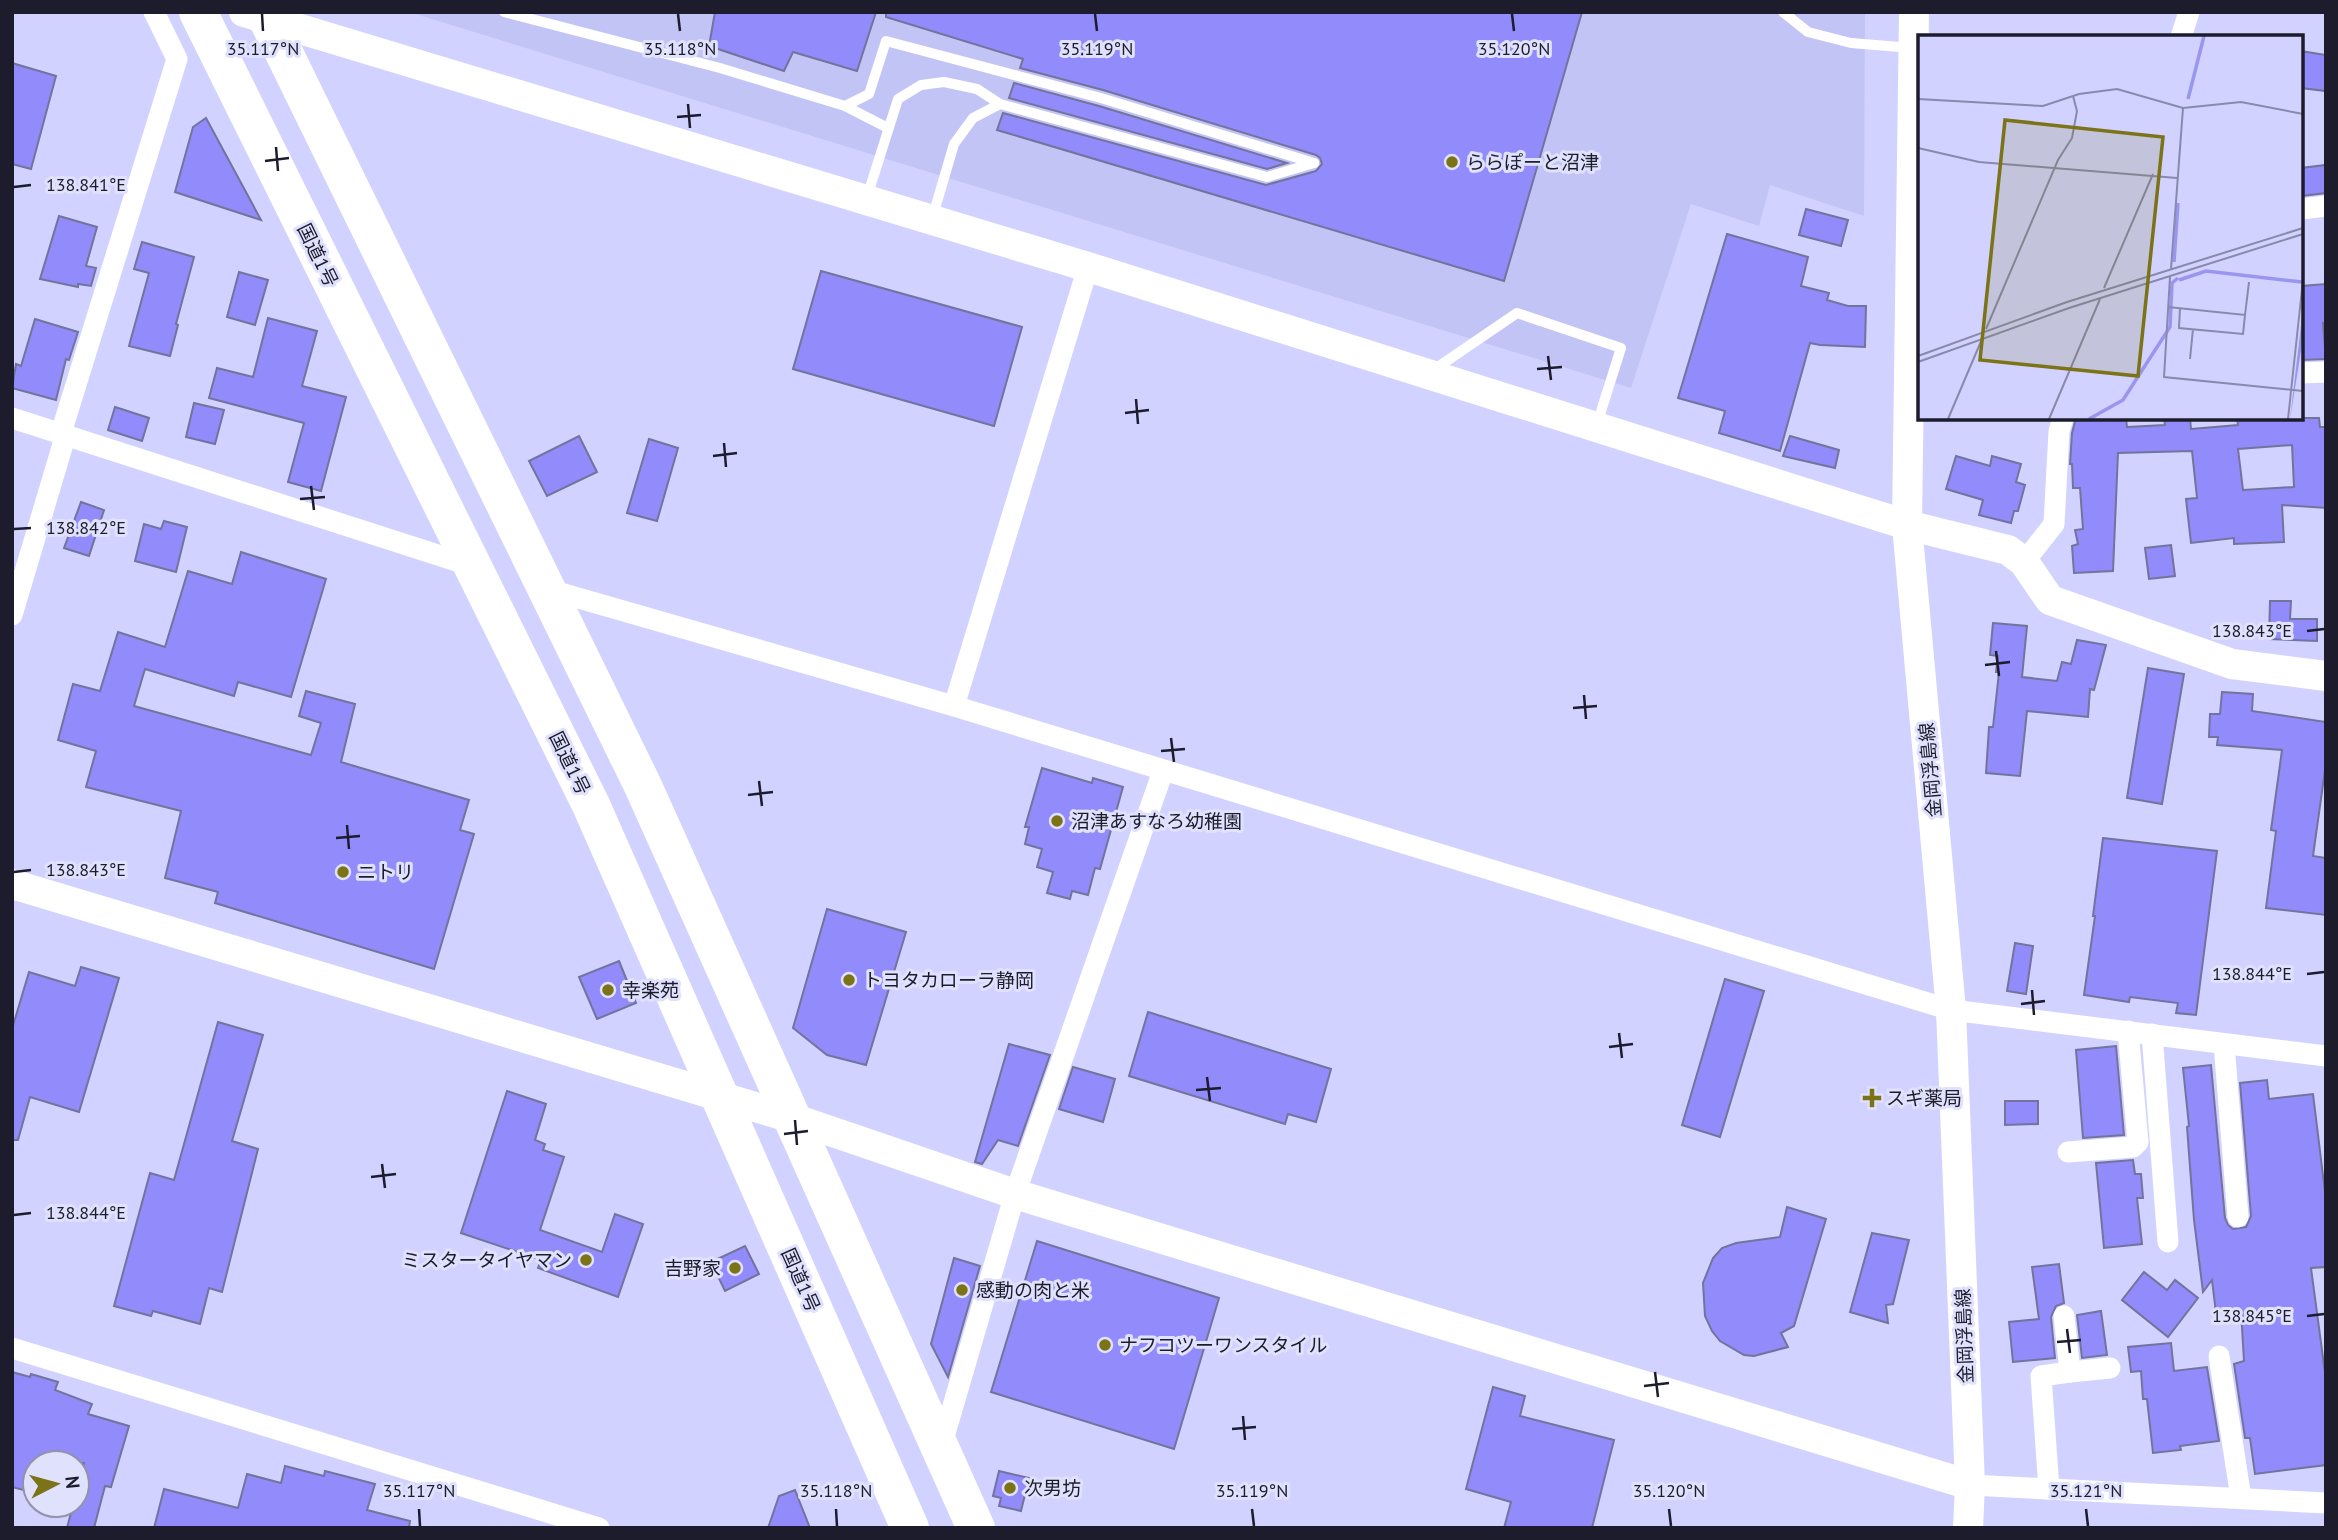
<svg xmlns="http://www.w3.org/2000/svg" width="2338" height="1540" font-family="'PT Sans','Noto Sans JP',sans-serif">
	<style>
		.built { fill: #c3c4f6 }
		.building { fill: #928bfb; stroke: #73739b; stroke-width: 2; fill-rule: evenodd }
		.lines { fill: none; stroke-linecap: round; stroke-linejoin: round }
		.lane { stroke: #fff; stroke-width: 10 }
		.street { stroke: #fff; stroke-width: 21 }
		.secondary { stroke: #fff; stroke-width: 30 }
		.highway { stroke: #fff; stroke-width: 38 }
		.ticks { fill: none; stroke: #1c1c2c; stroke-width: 2.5 }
		.poi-dot { fill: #7b7315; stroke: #e0e1fd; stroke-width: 2.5 }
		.labels { text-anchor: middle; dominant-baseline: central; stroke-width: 6; stroke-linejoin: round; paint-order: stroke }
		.poi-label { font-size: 19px; fill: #1c1c2c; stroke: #e0e1fd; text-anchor: start }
		.street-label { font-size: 19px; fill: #1c1c2c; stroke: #e0e1fd }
		.inset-river { fill: none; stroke: #9996ef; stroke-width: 3.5 }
		.inset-road { fill: none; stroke: #8989ab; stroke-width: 2 }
		.view { fill: #7b7315; fill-opacity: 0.15; stroke: #7b7315; stroke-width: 3.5 }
		.inset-edge { fill: none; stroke: #1c1c2c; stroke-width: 3.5 }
		.ticks-label { font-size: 18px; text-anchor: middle; fill: #1c1c2c; stroke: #e0e1fd; stroke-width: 6; stroke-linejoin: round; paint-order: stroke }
	</style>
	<rect width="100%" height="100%" fill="#d1d2ff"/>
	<polygon class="built" points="409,12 1865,12 1864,216 1770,185 1759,226 1691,204 1631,388"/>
	<g class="building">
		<polygon points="715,12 876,12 857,71 793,52 784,71 709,46"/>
		<polygon points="886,12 1582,12 1504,281 997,130 1003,113 1266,185 1316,171 1322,164 1320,158 1316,155 1103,90 1020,68 1023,59 886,17"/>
		<polygon points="2301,51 2326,55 2326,91 2301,88"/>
		<polygon points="12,63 56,76 31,169 12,164"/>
		<polygon points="1014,83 1099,106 1287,163 1267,169 1009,98"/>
		<polygon points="206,118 261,220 175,192 193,127"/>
		<polygon points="2326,165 2326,193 2301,196 2301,168"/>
		<polygon points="1806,209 1848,220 1841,246 1799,235"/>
		<polygon points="59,216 97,227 86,266 96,268 91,286 78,284 78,287 40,279"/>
		<polygon points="1727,234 1808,257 1801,286 1829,293 1827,300 1848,306 1866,306 1865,347 1820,345 1810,343 1780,451 1719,433 1725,411 1678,398"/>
		<polygon points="142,242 194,257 176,324 178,325 170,356 129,346 149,273 134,269"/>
		<polygon points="821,271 1022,327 994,426 793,369"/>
		<polygon points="239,272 268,280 255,325 227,317"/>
		<polygon points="2326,284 2326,323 2323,323 2326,359 2301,360 2301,316 2303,316 2301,286"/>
		<polygon points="268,318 317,331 302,386 346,397 321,491 288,482 304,423 209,398 217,368 253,377"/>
		<polygon points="35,319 78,332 69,360 66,359 56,400 12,388 16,364 21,366"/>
		<polygon points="194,403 224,410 215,444 186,437"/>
		<polygon points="115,407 149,418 142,441 108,430"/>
		<path d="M2076 418H2126L2127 427 2165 425 2164 418H2190L2191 429 2238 425 2237 418H2319L2320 427H2326V508L2282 505 2284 542 2234 544V538L2191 543 2186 499 2197 498 2192 451 2118 453 2113 571 2074 573 2072 546 2078 544 2075 530 2083 529 2080 488H2073L2072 464H2070L2072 433ZM2292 445 2294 487 2243 490 2238 449Z"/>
		<polygon points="579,436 597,472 547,496 529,461"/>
		<polygon points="1790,436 1839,450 1835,468 1783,456"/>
		<polygon points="649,439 678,448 657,521 627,513"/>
		<polygon points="1956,456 1990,466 1992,456 2021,464 2016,482 2025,485 2018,511 2014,511 2011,523 1979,515 1983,500 1946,489"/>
		<polygon points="81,502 104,510 89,556 64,548"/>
		<polygon points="164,521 187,527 176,572 135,561 144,524 161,529"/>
		<polygon points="2171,545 2175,576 2149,579 2145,548"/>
		<polygon points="241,552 326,579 291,697 238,682 234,696 145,669 134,706 311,755 321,723 299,716 306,691 355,704 341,762 469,800 460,830 474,834 434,969 215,903 218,892 165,878 181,811 86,787 96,751 58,740 73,684 100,691 118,632 165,647 188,571 232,584"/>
		<polygon points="2270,601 2291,601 2290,619 2317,619 2317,641 2269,639"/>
		<polygon points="1993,623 2027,626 2022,677 2057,681 2062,662 2071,664 2077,640 2106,645 2094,690 2090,689 2088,717 2027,711 2020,776 1986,773 1989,727 1993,727 1999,672 1996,672 1998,656 1990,655"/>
		<polygon points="2148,668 2184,674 2162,804 2127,798"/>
		<polygon points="2222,692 2253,694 2252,711 2326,722 2326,763 2313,856 2326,858 2326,915 2266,908 2276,831 2271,830 2282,750 2217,745 2218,737 2209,737 2210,714 2220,714"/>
		<polygon points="1042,768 1092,783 1093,778 1123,787 1100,869 1095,868 1088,895 1072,891 1070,899 1047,893 1053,872 1037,867 1042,849 1025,844 1029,827 1025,827"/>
		<polygon points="2103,838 2217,851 2196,1015 2176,1013 2178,1003 2130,997 2129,1002 2084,995 2095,916 2093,916"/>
		<polygon points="827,909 906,932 866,1065 827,1055 793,1028"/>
		<polygon points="2015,943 2033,946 2026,994 2007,991"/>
		<polygon points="619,961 636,1003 597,1019 579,977"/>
		<polygon points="81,967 119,978 79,1112 30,1097 18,1140 12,1140 12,1029 29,972 75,986"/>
		<polygon points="1725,979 1764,991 1720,1137 1682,1125"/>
		<polygon points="1148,1012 1331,1069 1316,1122 1288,1114 1285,1124 1129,1076"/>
		<polygon points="218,1022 263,1035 232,1141 258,1149 222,1292 209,1288 200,1324 153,1311 151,1316 114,1306 150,1173 174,1180"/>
		<polygon points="1009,1044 1050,1055 1018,1146 998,1140 982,1164 975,1162"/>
		<polygon points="2116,1046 2124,1135 2083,1138 2076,1050"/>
		<polygon points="2211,1065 2225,1218 2228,1225 2233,1229 2246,1227 2251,1216 2240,1083 2267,1080 2269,1099 2313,1094 2326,1200 2326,1267 2311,1268 2326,1380 2326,1465 2255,1474 2250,1438 2245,1438 2234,1364 2244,1361 2241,1311 2216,1313 2212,1280 2203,1292 2194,1220 2187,1127 2189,1126 2183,1068"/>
		<polygon points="1073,1067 1115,1079 1103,1122 1059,1109"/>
		<polygon points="507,1091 546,1104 535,1140 545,1144 543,1150 564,1157 540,1230 602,1252 615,1214 643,1224 618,1297 538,1268 541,1260 461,1233"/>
		<polygon points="2005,1101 2038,1101 2038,1124 2005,1125"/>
		<polygon points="2133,1160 2135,1174 2141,1174 2143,1198 2137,1198 2142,1244 2104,1248 2096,1163"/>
		<polygon points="1787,1207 1826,1219 1794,1326 1781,1333 1788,1347 1754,1356 1744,1355 1720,1341 1712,1331 1705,1316 1703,1283 1713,1258 1722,1248 1736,1243 1780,1237"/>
		<polygon points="1872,1233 1909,1240 1893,1304 1886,1305 1888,1323 1850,1312"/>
		<polygon points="1037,1241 1219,1298 1174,1449 991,1392"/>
		<polygon points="745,1246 759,1274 725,1291 711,1262"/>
		<polygon points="954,1258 980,1266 948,1377 931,1344"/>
		<polygon points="2059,1264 2064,1303 2056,1306 2051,1317 2055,1358 2013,1362 2009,1322 2039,1319 2032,1267"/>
		<polygon points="2144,1272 2167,1290 2175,1280 2198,1298 2168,1337 2122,1300"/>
		<polygon points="2101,1311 2107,1355 2082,1358 2077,1315"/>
		<polygon points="2171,1343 2174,1371 2207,1367 2219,1441 2180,1446 2181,1450 2153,1453 2147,1399 2143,1399 2141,1371 2131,1372 2128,1347"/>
		<polygon points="12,1372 30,1377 31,1374 58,1382 55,1390 92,1404 88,1414 129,1426 111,1487 105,1486 94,1528 67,1528 73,1505 77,1505 77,1490 84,1463 35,1463 35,1493 12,1487"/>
		<polygon points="1493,1387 1525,1396 1520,1416 1614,1440 1592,1528 1504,1528 1511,1502 1466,1489"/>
		<polygon points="285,1466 324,1476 325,1471 375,1484 367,1510 410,1521 409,1528 154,1528 164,1489 238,1508 247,1474 281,1483"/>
		<polygon points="999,1471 1029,1478 1021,1511 999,1506 1001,1498 993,1496"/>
		<polygon points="795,1490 810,1528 768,1528 779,1496"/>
	</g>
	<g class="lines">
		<g class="lane">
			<polyline points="504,12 720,68 845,106 888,128"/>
			<polyline points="1783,12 1808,32 1851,43 1912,48"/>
			<polyline points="845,106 869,94 886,41 1101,98 1314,163"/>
			<polyline points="867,197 898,99 921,85 944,82 977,89 1000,104"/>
			<polyline points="932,219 954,144 973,118 1000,104 1267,177 1314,163"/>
			<polyline points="1432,371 1517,313 1621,348 1597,424"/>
		</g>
		<g class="street">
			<polyline points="2181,37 2189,12"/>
			<polyline points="2301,209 2326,206"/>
			<polyline points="2301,373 2326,372"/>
			<polyline points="12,418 472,566"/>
			<polyline points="61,433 177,59 154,12"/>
			<polyline points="2024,562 2054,524 2059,431 2063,418"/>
			<polyline points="547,589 954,706 1951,1010 2326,1056"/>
			<polyline points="12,615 66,434"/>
			<polyline points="954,706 1088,267"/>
			<polyline points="2152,1034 2168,1242"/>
			<polyline points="2224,1044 2238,1217"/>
			<polyline points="2068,1152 2133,1147 2138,1142 2128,1031"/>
			<polyline points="12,1348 599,1528"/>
			<polyline points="2219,1356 2241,1498"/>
			<polyline points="2070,1372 2110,1368"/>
			<polyline points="941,1447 1015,1194 1163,771"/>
			<polyline points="1970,1485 2326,1503"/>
			<polyline points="2049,1489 2041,1376 2070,1372 2064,1316"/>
		</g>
		<g class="secondary">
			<polyline points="244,12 1088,267 1907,525 2008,550 2024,562 2050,600 2232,664 2326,676"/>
			<polyline points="1914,12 1907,525 1951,1010 1970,1485 1968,1528"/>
			<polyline points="12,884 792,1118 1015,1194 1970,1485"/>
		</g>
		<g class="highway">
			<polyline points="198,12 591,805 910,1528"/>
			<polyline points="264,12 643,786 976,1528"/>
		</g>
	</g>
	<path class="ticks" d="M262 14 263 31M678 14 680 31M1095 14 1097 31M1512 14 1514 31M688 104 690 128M677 117 701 115M276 147 278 171M265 161 289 158M14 187 31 185M1548 356 1551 380M1537 369 1562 367M1136 399 1138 424M1125 413 1149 410M724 443 726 467M713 456 737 453M311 486 314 510M300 499 325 497M14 529 31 528M2307 631 2324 629M1996 651 1999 676M1985 665 2010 662M1584 695 1586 719M1573 708 1597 706M1171 738 1174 762M1161 751 1185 749M759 781 762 806M748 795 773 792M347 825 349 849M336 838 360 836M14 872 31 870M2307 974 2324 972M2032 990 2034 1015M2021 1004 2045 1001M1619 1033 1622 1058M1609 1047 1633 1044M1207 1077 1210 1101M1196 1090 1221 1088M795 1120 797 1145M784 1134 808 1131M382 1164 385 1188M371 1177 396 1174M14 1215 31 1213M2307 1316 2324 1314M2067 1329 2070 1353M2057 1342 2081 1340M1655 1372 1658 1397M1644 1386 1669 1383M1243 1416 1245 1440M1232 1429 1256 1427M419 1509 420 1526M836 1509 837 1526M1252 1509 1254 1526M1669 1509 1671 1526M2086 1509 2088 1526"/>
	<g class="poi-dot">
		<circle cx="1452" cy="162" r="7"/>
		<circle cx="1057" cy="821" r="7"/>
		<circle cx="343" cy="872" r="7"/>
		<circle cx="849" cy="980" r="7"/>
		<circle cx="608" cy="990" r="7"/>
		<path d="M1868.5 1087.5h7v7h7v7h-7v7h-7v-7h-7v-7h7z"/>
		<circle cx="586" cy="1260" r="7"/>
		<circle cx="735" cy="1268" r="7"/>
		<circle cx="962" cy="1290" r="7"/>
		<circle cx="1105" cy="1345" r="7"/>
		<circle cx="1010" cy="1488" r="7"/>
	</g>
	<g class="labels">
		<g class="poi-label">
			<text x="1466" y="162">ららぽーと沼津</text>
			<text x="1071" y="821">沼津あすなろ幼稚園</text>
			<text x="357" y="872">ニトリ</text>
			<text x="863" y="980">トヨタカローラ静岡</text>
			<text x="622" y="990">幸楽苑</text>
			<text x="1886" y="1098">スギ薬局</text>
			<text x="572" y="1260" text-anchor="end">ミスタータイヤマン</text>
			<text x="721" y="1268" text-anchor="end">吉野家</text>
			<text x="976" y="1290">感動の肉と米</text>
			<text x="1119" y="1345">ナフコツーワンスタイル</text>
			<text x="1024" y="1488">次男坊</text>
		</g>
		<g class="street-label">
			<text transform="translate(318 255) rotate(64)">国道1号</text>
			<text transform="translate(570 763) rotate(64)">国道1号</text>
			<text transform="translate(1930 770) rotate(-95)">金岡浮島線</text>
			<text transform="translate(801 1280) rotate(66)">国道1号</text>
			<text transform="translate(1964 1336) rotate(-92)">金岡浮島線</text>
		</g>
	</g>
	<g transform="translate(1918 35)">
		<rect width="385" height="385" fill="#d1d2ff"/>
		<path d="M385 273 384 310 372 384 383 290Z" fill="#9996ef"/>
		<path class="inset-river" d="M270 64 286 1M256 227 260 168M261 245 288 236 384 247M171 384 205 365 252 292 254 248 260 243"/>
		<path class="inset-road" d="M0 64 125 71 161 59 199 54 265 73 323 67 385 79M0 113 61 127 259 143M253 234 265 73M252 242 246 342 385 356M186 253 235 139M250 272 327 280 331 247M262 273 261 293 325 299 327 280M68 294 140 125 154 103 159 76 155 61M0 321 149 267 385 193M272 324 275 294M0 327 151 273 385 199M30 384 64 304M131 384 182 264M370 384 385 245"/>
		<path class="view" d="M87 85 245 102 220 341 62 325Z"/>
		<rect width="385" height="385" class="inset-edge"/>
	</g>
	<g class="ticks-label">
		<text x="263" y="55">35.117°N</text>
		<text x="680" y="55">35.118°N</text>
		<text x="1097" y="55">35.119°N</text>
		<text x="1514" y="55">35.120°N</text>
		<text x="86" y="191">138.841°E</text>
		<text x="86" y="534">138.842°E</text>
		<text x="2252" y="637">138.843°E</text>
		<text x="86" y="876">138.843°E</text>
		<text x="2252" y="980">138.844°E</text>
		<text x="86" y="1219">138.844°E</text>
		<text x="2252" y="1322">138.845°E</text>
		<text x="419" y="1497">35.117°N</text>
		<text x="836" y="1497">35.118°N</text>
		<text x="1252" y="1497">35.119°N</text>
		<text x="1669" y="1497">35.120°N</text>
		<text x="2086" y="1497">35.121°N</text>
	</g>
	<rect width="2338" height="1540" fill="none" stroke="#1c1c2c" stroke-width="28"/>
	<g transform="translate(56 1484) rotate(84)"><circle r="33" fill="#e0e1fd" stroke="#9292a9" stroke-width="2"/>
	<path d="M0-5L12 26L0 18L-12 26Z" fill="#7b7315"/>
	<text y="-10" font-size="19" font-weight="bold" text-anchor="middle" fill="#1c1c2c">N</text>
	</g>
</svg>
